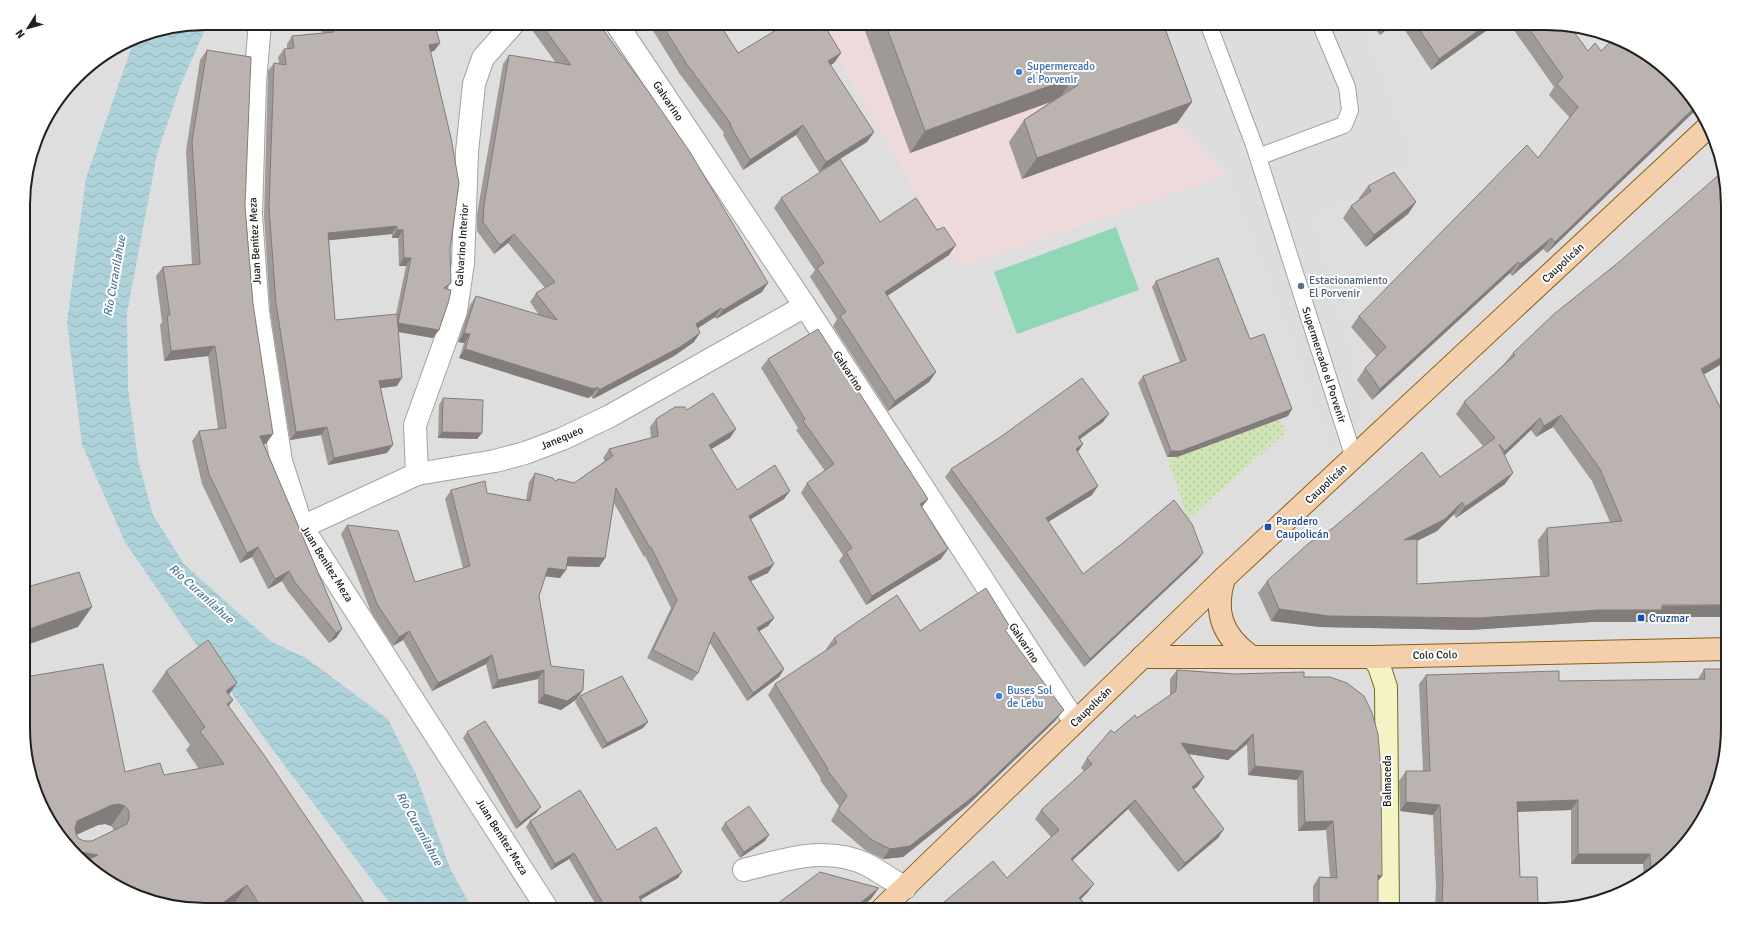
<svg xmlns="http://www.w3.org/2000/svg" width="1751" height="933" font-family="Signika,sans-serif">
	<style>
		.residential { fill: #dfdede }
		.commercial { fill: #efdadb }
		.grass { fill: url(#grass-dots) }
		.pitch { fill: #8fd7b7 }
		.parking { fill: #ddd }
		.water { fill: url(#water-waves) }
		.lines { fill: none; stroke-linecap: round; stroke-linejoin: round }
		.lane-casing { stroke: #a2a2a2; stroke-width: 18 }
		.street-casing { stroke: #a2a2a2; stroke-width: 24 }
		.secondary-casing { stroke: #6c7011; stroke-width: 24 }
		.primary-casing { stroke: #8f5c10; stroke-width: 24 }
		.lane { stroke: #fff; stroke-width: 16 }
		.street { stroke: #fff; stroke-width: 22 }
		.secondary { stroke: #f4f3c3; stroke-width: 22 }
		.primary { stroke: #f3cfab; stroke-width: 22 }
		.wall { fill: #a09a96; fill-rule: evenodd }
		.shaded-wall { fill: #827d7a }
		.building { fill: #bab3af; stroke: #827d7a; fill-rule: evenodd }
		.shop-dot { fill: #3f7fe0; stroke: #fff; stroke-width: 1.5 }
		.service-dot { fill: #5c6f8a; stroke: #fff; stroke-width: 1.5 }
		.transit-dot { fill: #1a4fb4; stroke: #fff; stroke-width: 1.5 }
		.labels { text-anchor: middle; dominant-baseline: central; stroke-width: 4; stroke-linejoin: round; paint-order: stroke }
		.shop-label { font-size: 11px; fill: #366cbe; stroke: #fff; text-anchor: start }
		.street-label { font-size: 11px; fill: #212121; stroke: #fff }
		.service-label { font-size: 11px; fill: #4e5e75; stroke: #fff; text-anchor: start }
		.transit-label { font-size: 11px; fill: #164399; stroke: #fff; text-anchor: start }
		.water-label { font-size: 12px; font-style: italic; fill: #4f7999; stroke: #fff }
		.rim { fill: none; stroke: #212121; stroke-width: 2 }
	</style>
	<defs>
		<pattern id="grass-dots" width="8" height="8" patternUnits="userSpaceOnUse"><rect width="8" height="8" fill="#d0e5b5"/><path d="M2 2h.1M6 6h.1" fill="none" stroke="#b2c49b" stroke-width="1.8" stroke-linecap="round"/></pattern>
		<pattern id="water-waves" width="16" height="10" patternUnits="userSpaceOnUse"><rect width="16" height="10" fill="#aed2d9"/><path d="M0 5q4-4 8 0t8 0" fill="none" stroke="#95b4ba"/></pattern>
	</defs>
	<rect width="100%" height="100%" fill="#f0ede9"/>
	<polygon class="residential" points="205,23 1546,23 1627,42 1697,104 1726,181 1728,729 1647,880 1605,900 1558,910 205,910 60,839 25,752 23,193 42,124 85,68 135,37"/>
	<polygon class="commercial" points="818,23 1363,23 1416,163 1244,218 1227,175 959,268"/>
	<polygon class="grass" points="1279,419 1286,432 1188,519 1168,460"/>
	<polygon class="pitch" points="1116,227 1139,290 1017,334 994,272"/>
	<polygon class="parking" points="1141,23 1363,23 1416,163 1314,218 1368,409 1330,452 1296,354 1227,175 1177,123"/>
	<polygon class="water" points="208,23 181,84 157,154 127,313 128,388 138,460 153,515 184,564 235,610 272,642 306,658 388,719 416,775 450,868 473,910 395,910 287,769 180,622 125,542 82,445 67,322 86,178 135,37"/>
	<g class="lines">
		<g class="lane-casing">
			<g id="lane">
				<polyline points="1208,23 1254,145 1354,458"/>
				<polyline points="1258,157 1344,125 1350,110 1347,87 1320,23"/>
			</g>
		</g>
		<g class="street-casing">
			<g id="street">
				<polyline points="260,23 255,82 251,215 258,312 281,461 302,527 548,910"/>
				<polyline points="616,23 805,306 1075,722"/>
				<polyline points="417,474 415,425 456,311 463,263 467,152 474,84 483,58 514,23"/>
				<polyline points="302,527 417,474 495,461 525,453 562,439 610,416 805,306"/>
				<path d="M744 870C785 860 824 845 866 864 879 871 892 880 905 888"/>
			</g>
		</g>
		<g class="secondary-casing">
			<polyline id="secondary" points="1372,657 1379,666 1386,687 1388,910"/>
		</g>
		<g class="primary-casing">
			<g id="primary">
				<path d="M1224 578C1214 611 1221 634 1249 655"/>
				<polyline points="1142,657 1372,657 1728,649"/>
				<polyline points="881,910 1224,578 1707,128"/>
			</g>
		</g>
		<use href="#lane" class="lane"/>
		<use href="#street" class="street"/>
		<use href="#secondary" class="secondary"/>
		<use href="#primary" class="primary"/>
	</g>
	<g class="wall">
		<path d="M314 23H434L440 43 434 51 430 52 450 250 447 288 433 338 398 332 397 386 381 388 387 453 328 465 321 435 290 440 270 311 264 215 268 71 274 63 279 64 278 57 284 49H287V44L292 36 323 33ZM392 234V238H398L399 266H406L396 314 335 320 329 240Z"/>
		<polygon points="468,23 474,23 471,26"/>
		<polygon points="527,23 598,23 762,292 716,319 715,317 698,328 694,342 674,356 593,399 591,396 588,398 459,358 464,343 458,342 470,305 476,296 539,315 530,302 536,293 545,288 508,243 494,254 477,231 477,214 503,64 509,55 556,63"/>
		<polygon points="648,23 719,23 738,53 778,29 775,23 823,23 841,53 834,63 830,65 874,132 867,142 819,172 796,135 743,170 723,135 724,133 679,73 657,37"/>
		<polygon points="862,23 1163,23 1192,102 1177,123 1022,179 1009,142 1024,120 1052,101 910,153"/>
		<polygon points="1370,23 1394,23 1380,35"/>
		<polygon points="1400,23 1497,23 1431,70"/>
		<polygon points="1509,23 1546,23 1588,51 1601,51 1697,104 1699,107 1547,253 1543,249 1512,276 1510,273 1372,400 1357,380 1365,368 1376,356 1351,327 1359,316 1538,158 1570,118 1549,95 1554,87"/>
		<polygon points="207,50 245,206 253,304 266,444 264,444 342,629 336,638 329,643 287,590 282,581 268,589 252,557 240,563 202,484 192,441 199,431 218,429 208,356 164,361 160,325 162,322 156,276 163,267 192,264 186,151 200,60"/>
		<polygon points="1368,186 1416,202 1408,214 1366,247 1343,218 1351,206 1360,199 1359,198"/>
		<polygon points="781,198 880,222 949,255 887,296 936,372 929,382 888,411 833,326 837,319 810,277 815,270 774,208"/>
		<polygon points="1156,281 1250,339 1292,409 1288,416 1177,457 1167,457 1138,383 1143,376 1180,362 1152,287"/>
		<path d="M1513 353 1704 374 1657 617 1654 622H1591L1470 630 1320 627 1271 621 1258 593 1267 581 1440 477 1483 446 1456 414 1464 402 1504 364ZM1553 427 1592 481 1610 522 1547 528 1538 540 1540 576 1417 584V541L1437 531 1454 514 1456 518 1505 484V455L1531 430 1536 437Z"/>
		<polygon points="768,359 928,499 922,507 941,559 866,605 839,561 843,555 801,493 807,483 825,471 796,430 798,428 761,368"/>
		<polygon points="443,398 482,433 477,439 438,438 439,405"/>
		<polygon points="687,410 730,438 711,449 737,490 784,499 751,519 768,573 751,581 774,618 768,626 759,631 784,669 779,677 747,701 710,643 698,673 692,681 647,658 671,608 645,556 644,557 614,503 605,558 599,567 566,566 560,578 545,576 539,596 551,666 577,699 561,710 538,703 538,679 492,689 486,664 432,691 403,640 393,646 371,612 341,534 347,525 415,582 463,568 445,499 451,490 487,493 526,500 529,482 535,473 555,481 574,483 605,461 603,458 609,449 651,438 650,427 656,419"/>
		<polygon points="1103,422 1080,439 1083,444 1078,452 1092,495 1048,522 1083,574 1203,553 1197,561 1084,667 945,477 951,469 999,438"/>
		<polygon points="920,631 1007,632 1056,720 968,805 903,857 883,859 865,850 831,821 839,806 820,780 821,779 768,695 775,684 827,650 826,649 834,638"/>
		<polygon points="1704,669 1728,669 1683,848 1647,880 1644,881 1643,864 1571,864 1571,810 1518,812 1520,877 1534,910 1435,910 1436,887 1433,815 1400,811 1399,781 1406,771 1423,771 1419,684 1426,675 1559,681 1698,679"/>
		<polygon points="1177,670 1235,674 1304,677 1382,876 1378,880 1378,910 1313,910 1313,886 1319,877 1330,878 1326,830 1298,831 1297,780 1248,775 1247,744 1228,760 1189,754 1204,777 1198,786 1194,789 1224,829 1218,838 1178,872 1128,809 1072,861 1094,884 1087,893 1081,899 1090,910 920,910 940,908 943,903 1007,878 1051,837 1035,819 1041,810 1084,771 1081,768 1087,758 1114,733 1170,696 1170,679"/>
		<path d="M166 671 237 683 229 694 228 706 369 910H236L233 905 60 839 25 677 125 772 164 775 199 769 186 750 190 745 152 691ZM105 824 111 826 114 830 92 841H85L79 839 76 835 98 825Z"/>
		<polygon points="580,696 643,728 602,749 575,702"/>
		<polygon points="467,732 536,813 516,829 463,738"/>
		<polygon points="530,821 617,850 678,878 640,899 647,910 599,910 569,859 551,870 526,827"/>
		<polygon points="725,823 765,841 740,858 721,829"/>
	</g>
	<g class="shaded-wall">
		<polygon points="1388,23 1394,23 1380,35"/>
		<polygon points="1489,23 1497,23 1431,70 1439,59"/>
		<polygon points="440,43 434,51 423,53 429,45"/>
		<polygon points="841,53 834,63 821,71 828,61"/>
		<polygon points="1074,77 1059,99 910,153 925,131"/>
		<polygon points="1192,102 1177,123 1022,179 1037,158"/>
		<polygon points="1698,104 1699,107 1547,253 1555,242"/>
		<polygon points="803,125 796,135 743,170 750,160"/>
		<polygon points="874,132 867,142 819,172 826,162"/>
		<polygon points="1416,202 1408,214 1366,247 1374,235"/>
		<polygon points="397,226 392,234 322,241 328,233"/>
		<polygon points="397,230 403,230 398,238 392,238"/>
		<polygon points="514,234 508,243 494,254 500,245"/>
		<polygon points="1551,238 1543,249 1512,276 1520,264"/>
		<polygon points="956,245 949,255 878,302 885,292"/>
		<polygon points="404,258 411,258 406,266 399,266"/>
		<polygon points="1518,262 1510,273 1372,400 1380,389"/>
		<polygon points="451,283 445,290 444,288"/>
		<polygon points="768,283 762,292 716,319 723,310"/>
		<polygon points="721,308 715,317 689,334 696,324"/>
		<polygon points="398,323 439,330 433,338 393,331"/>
		<polygon points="464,333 470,334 464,343 458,342"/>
		<polygon points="700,333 694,342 674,356 593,399 599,390"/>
		<polygon points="215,346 208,356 164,361 171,351"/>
		<polygon points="465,349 598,387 591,396 588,398 459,358"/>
		<polygon points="1727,354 1727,361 1693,381 1701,369"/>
		<polygon points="936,372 929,382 888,411 895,401"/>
		<polygon points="402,378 397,386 374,389 379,381"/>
		<polygon points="1292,409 1288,416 1177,457 1167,457 1171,451"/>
		<polygon points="1109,414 1103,422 1072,445 1078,437"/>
		<polygon points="1561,415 1553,427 1536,437 1544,426"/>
		<polygon points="1540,418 1531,430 1497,462 1505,451"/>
		<polygon points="327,427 321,435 290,440 296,432"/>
		<polygon points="736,429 730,438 703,454 709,445"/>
		<polygon points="442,432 482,433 477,439 438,438"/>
		<polygon points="273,434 266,444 253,446 260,436"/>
		<polygon points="1083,444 1077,453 1076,449"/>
		<polygon points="393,445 387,453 328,465 334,458"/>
		<polygon points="1513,473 1505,484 1456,518 1465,507"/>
		<polygon points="1098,486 1092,495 1040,527 1046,518"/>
		<polygon points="790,491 784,499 743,524 749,516"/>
		<polygon points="928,499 921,508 920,504"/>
		<polygon points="1462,502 1454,514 1437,531 1395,552 1404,540"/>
		<polygon points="258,547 252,557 240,563 247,553"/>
		<polygon points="948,549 941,559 866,605 872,596"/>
		<polygon points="1203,553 1197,561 1084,667 1090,659"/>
		<polygon points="568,557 605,558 599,567 562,566"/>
		<polygon points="774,564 768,573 742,585 748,577"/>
		<polygon points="548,568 566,570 560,578 542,576"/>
		<polygon points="289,571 282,581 268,589 275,579"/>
		<polygon points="1728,605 1728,617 1657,617 1654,622 1591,622 1470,630 1320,627 1271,621 1279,609"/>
		<polygon points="92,607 78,627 24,646 24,631"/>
		<polygon points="774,618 768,626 751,636 757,628"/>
		<polygon points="342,629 336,638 329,643 336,633"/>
		<polygon points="409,631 403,640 393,646 399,637"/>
		<polygon points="492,655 486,664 432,691 438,683"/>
		<polygon points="784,669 779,677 747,701 753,693"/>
		<polygon points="544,670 538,679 492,689 498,680"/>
		<polygon points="237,683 223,703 226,691"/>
		<polygon points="583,690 577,699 561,710 538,703 544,694"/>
		<polygon points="233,700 219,720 227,704"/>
		<polygon points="1064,710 1056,720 968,805 903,857 883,859 890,849"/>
		<polygon points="648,722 643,728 602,749 607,743"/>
		<polygon points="1253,734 1247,744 1228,760 1175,752 1181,743"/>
		<polygon points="1255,766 1303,771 1297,780 1248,775"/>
		<polygon points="1204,777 1198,786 1186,796 1192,787"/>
		<polygon points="1135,800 1128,809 1064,868 1071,859"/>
		<polygon points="1578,800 1571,810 1511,812 1517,802"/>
		<polygon points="1406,802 1440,805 1433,815 1400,811"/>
		<polygon points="119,804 125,806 111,826 105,824 98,825 63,841 77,821 112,805"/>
		<polygon points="541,807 536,813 516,829 520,823"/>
		<polygon points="1333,821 1326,830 1298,831 1305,822"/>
		<polygon points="1224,829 1218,838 1178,872 1185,863"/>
		<polygon points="769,835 765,841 740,858 744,852"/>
		<polygon points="75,851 98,855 92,864"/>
		<polygon points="574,853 569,859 551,870 555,864"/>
		<polygon points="1578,854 1650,854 1643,864 1571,864"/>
		<polygon points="682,872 678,878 635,903 639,897"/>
		<polygon points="1378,875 1382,876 1375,885"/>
		<polygon points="1094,884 1087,893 1073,907 1079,898"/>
		<polygon points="247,885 233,905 226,910 213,910"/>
		<polygon points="879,888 871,899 858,910 851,910"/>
		<polygon points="1513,904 1538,904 1534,910 1509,910"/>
	</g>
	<g class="building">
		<polygon points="327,23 434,23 440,43 429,45 451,138 459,183 450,250 451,283 444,288 451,290 449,300 439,330 398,323 411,258 404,258 403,230 397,230 397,226 328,233 335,320 397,314 402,378 379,381 393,445 334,458 327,427 296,432 276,303 269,207 274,63 286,65 284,49 294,48 292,36 334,32"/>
		<polygon points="540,23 598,23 648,91 690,152 768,283 723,310 721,308 696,324 700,333 680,347 599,390 598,387 594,389 465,349 470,334 464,333 476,296 557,320 536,293 555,282 514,234 500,245 483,222 484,205 509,55 571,65"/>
		<polygon points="661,23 719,23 738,53 788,23 823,23 841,53 828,61 874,132 826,162 803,125 750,160 730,125 731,124 686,63"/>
		<polygon points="885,23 1163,23 1192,102 1037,158 1024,120 1078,85 1074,77 925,131"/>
		<polygon points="1415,23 1489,23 1439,59"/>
		<polygon points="1525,23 1546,23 1572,29 1588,51 1595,43 1601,51 1613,39 1627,42 1666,68 1698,104 1555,242 1551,238 1520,264 1518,262 1380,389 1365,368 1386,347 1359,316 1527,145 1538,158 1578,107 1557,84 1563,77"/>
		<polygon points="207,50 251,57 245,206 253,304 273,434 260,436 342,629 336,633 294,581 289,571 275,579 258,547 247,553 209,474 199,431 226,428 215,346 171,351 167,315 170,315 163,267 200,264 192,141"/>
		<polygon points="840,159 880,222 916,198 937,230 944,227 956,245 885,292 936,372 895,401 840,316 846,312 817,268 824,263 781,198"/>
		<path d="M1723 171 1726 181 1727 354 1701 369 1727 421 1728 605H1662V610H1599L1478 618 1329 616 1279 609 1267 581 1309 543 1333 528 1422 452 1440 477 1495 438 1464 402 1515 355 1513 353 1554 314 1619 262 1713 180ZM1561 415 1600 469 1622 521 1547 528 1549 576 1417 584V539L1404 540 1445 519 1462 502 1465 507 1513 473 1499 444 1505 451 1540 418 1544 426Z"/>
		<polygon points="1394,172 1416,202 1374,235 1351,206 1371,191 1368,186"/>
		<polygon points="1218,258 1250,339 1264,334 1292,409 1181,451 1171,451 1143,376 1186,360 1156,281"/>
		<polygon points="818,329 928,499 920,504 948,549 872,596 846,552 852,548 807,483 834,464 803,421 805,419 768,359"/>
		<polygon points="1082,378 1109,414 1078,437 1083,444 1076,449 1098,486 1046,518 1083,574 1124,542 1174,500 1192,524 1203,553 1090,659 951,469 999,438"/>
		<polygon points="713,393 736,429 709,445 737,490 775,465 790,491 749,516 774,564 748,577 774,618 757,628 784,669 753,693 714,632 698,673 653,650 677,600 651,547 650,548 616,488 605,558 568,557 566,570 548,568 539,596 551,666 584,670 583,690 567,701 544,694 544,670 498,680 492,655 438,683 409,631 399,637 377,604 347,525 398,531 415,582 470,566 451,490 485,481 487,493 530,501 535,473 553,478 555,481 559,479 574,483 613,456 609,449 658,436 656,419 675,407 685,407 687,410"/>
		<polygon points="443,398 483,400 482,433 442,432"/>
		<polygon points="79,572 92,607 24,631 24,588"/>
		<polygon points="986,588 1010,627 1005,630 1064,710 975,795 910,846 890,849 872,840 838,810 847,796 827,770 828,769 775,684 837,643 834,638 897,595 920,631"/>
		<path d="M208 640 237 683 226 691 233 700 227 704 264 755 369 910H263L247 885 213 910H205L124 891 87 860 98 855 75 851 60 839 37 798 25 752 24 662 25 677 103 664 125 772 160 763 164 775 224 764 200 731 205 727 166 671ZM119 804 125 806 129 811V818L127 824 92 841H85L79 839 76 834 75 828 77 821 112 805Z"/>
		<polygon points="1704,669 1728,669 1728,729 1709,809 1683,848 1651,877 1650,854 1578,854 1578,800 1517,802 1520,877 1537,877 1538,904 1513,904 1513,910 1442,910 1443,877 1440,805 1406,802 1406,771 1430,771 1426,675 1559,671 1559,681 1705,679"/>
		<polygon points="1177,670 1235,674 1304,672 1304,677 1330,677 1347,683 1364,696 1372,713 1378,734 1381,771 1382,876 1378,875 1378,910 1319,910 1319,877 1337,878 1333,821 1305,822 1303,771 1255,766 1253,734 1235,751 1181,743 1204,777 1192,787 1224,829 1185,863 1135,800 1071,859 1094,884 1079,898 1090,910 950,910 943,903 993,861 1007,878 1059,830 1041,810 1092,764 1087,758 1111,730 1114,733 1135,715 1137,718 1176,691"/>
		<polygon points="622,676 648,722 607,743 580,696"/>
		<polygon points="485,721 541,807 520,823 467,732"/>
		<polygon points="580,790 617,850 656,827 682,872 639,897 647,910 607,910 574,853 555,864 530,821"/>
		<polygon points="749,806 769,835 744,852 725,823"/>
		<polygon points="820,872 879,888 851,910 769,910"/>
		<polygon points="926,904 948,910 920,910"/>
	</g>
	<g class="shop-dot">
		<circle cx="1019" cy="72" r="4"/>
		<circle cx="999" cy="696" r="4"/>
	</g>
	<circle class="service-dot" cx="1301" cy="286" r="4"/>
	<g class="transit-dot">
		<rect x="1264" y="523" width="8" height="8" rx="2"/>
		<rect x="1637" y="614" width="8" height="8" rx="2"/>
	</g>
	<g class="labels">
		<g class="shop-label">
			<text x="1027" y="66">Supermercado<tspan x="1027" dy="13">el Porvenir</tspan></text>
			<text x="1007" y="690">Buses Sol<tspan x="1007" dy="13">de Lebu</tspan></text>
		</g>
		<g class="street-label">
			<text transform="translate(668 101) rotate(56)">Galvarino</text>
			<text transform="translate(255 241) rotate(-93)">Juan Benítez Meza</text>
			<text transform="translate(462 245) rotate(-86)">Galvarino Interior</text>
			<text transform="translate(1563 263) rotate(-43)">Caupolicán</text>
			<text transform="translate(1324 365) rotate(72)">Supermercado el Porvenir</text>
			<text transform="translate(848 371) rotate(57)">Galvarino</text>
			<text transform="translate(562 438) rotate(-23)">Janequeo</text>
			<text transform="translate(1326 484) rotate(-43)">Caupolicán</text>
			<text transform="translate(327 564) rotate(58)">Juan Benítez Meza</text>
			<text transform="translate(1024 643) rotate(57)">Galvarino</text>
			<text transform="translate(1435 655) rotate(-1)">Colo Colo</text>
			<text transform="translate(1091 707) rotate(-44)">Caupolicán</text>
			<text transform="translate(1387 781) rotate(-90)">Balmaceda</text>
			<text transform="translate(502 837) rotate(58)">Juan Benítez Meza</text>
		</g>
		<g class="service-label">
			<text x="1309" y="280">Estacionamiento<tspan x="1309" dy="13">El Porvenir</tspan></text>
		</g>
		<g class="transit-label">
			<text x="1276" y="521">Paradero<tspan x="1276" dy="13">Caupolicán</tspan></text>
			<text x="1649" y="618">Cruzmar</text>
		</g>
		<g class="water-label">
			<text transform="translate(115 276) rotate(-80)">Río Curanilahue</text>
			<text transform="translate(201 594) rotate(42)">Río Curanilahue</text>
			<text transform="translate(419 829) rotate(61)">Río Curanilahue</text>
		</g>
	</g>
	<path d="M0 0H1751V933H0ZM205 30H1546A175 175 0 0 1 1721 205V728A175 175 0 0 1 1546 903H205A175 175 0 0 1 30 728V205A175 175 0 0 1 205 30Z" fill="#fff" fill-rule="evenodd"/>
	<path class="rim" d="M205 30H1546A175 175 0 0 1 1721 205V728A175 175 0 0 1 1546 903H205A175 175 0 0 1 30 728V205A175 175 0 0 1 205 30Z"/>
	<g transform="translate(28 28) rotate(233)" stroke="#ffffff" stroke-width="3" paint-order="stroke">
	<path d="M0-3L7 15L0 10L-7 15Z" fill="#212121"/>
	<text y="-6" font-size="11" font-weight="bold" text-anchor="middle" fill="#212121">N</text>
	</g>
</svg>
